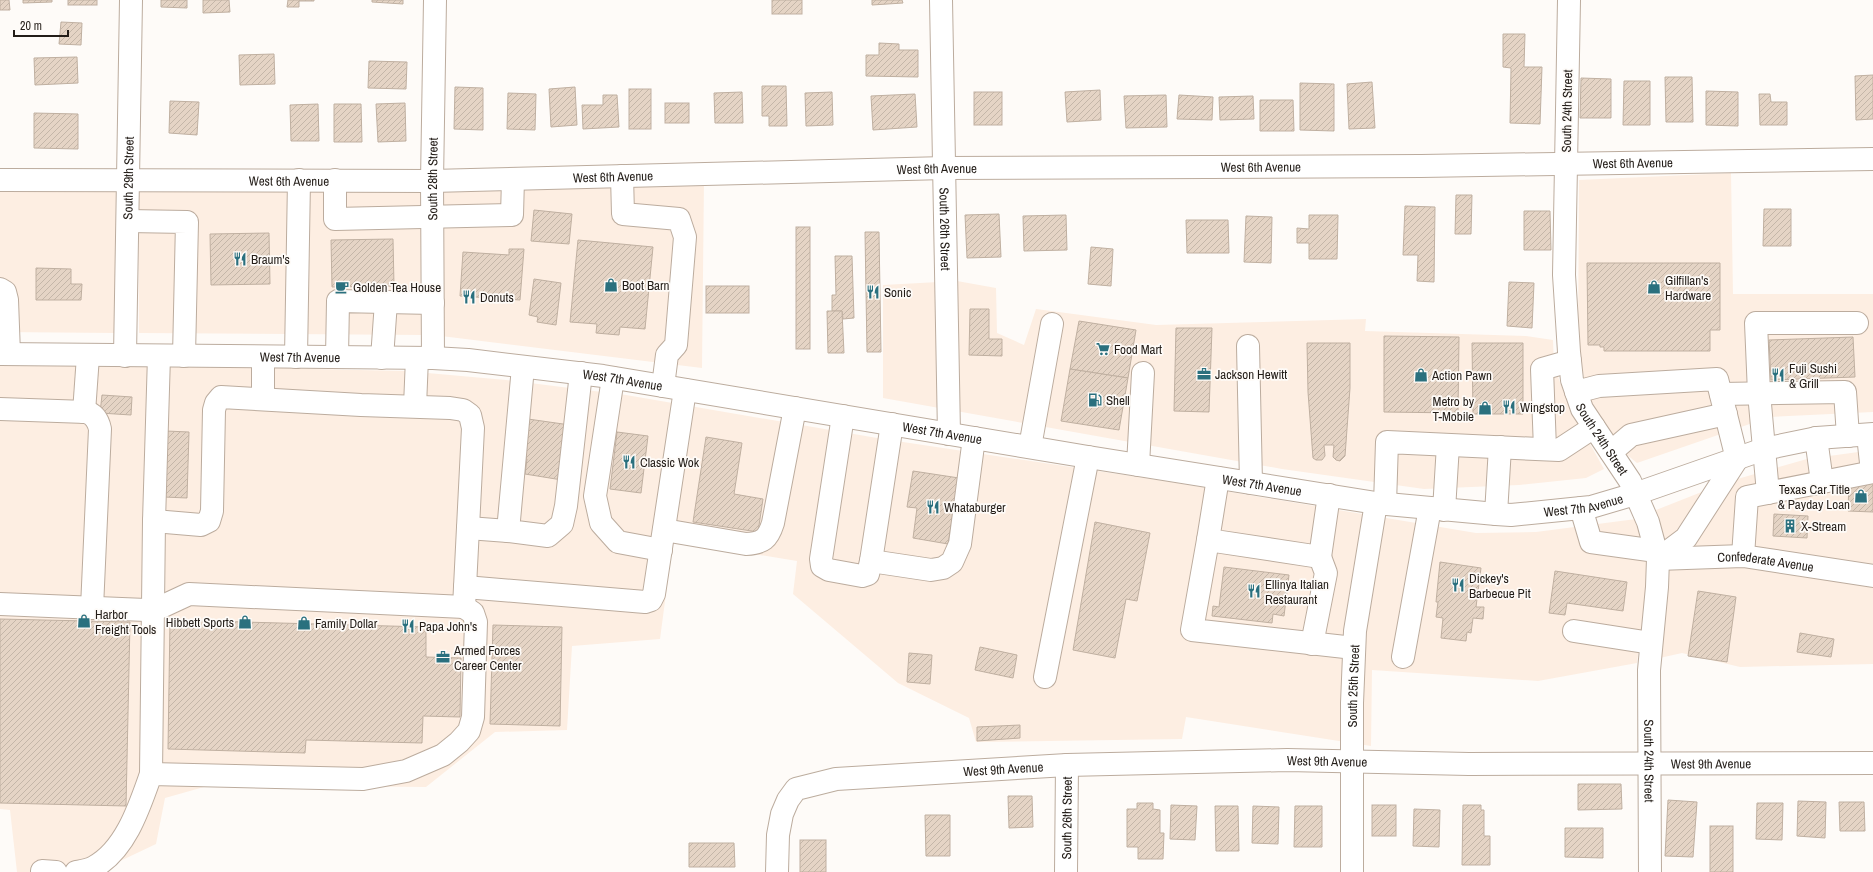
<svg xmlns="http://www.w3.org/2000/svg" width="1873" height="872" font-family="'Archivo Narrow',sans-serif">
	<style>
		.built { fill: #fdeee2 }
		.building { fill: url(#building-hatch); stroke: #c0b0a1 }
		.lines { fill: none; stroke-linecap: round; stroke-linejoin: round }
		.minor-casing { stroke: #bcac9e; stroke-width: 24 }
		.major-casing { stroke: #bcac9e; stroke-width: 24 }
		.minor { stroke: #fff; stroke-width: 22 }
		.major { stroke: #fff; stroke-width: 22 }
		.labels { text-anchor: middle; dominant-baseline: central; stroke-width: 3.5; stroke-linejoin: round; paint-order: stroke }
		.street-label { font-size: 13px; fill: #231d18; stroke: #fefbf8 }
		.poi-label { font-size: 13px; fill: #231d18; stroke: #fefbf8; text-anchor: start }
	</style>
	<defs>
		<pattern id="building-hatch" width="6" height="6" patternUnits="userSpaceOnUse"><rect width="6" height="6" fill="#e5d4c5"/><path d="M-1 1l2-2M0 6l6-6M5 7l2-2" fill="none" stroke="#c4b6a8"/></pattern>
	</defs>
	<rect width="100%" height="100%" fill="#fefbf8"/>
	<g class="built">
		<polygon points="1731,173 1733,294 1873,294 1873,412 1770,417 1637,463 1621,450 1588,401 1578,344 1579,180"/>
		<polygon points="704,181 702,368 441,336 442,197 447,186"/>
		<polygon points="138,186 421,186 423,335 139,333"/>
		<polygon points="116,188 115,333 0,332 0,190"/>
		<polygon points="957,281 996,288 997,333 1024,345 1036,309 1156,325 1366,319 1365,331 1526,336 1553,340 1554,366 1569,406 1604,469 1586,478 1519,485 1424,489 1282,469 883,398 883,285"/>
		<polygon points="0,365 242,366 313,369 405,371 506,380 626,395 883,439 1171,482 1476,533 1536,532 1636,519 1649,563 1637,663 1538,681 1372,670 1371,746 1186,717 1182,739 976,742 969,718 898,683 793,594 797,561 673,541 660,639 572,646 567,730 495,732 426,787 211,785 165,798 156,844 97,872 17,872 10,810 0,809"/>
		<polygon points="1873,450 1873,664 1740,667 1682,653 1655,659 1668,563 1656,510 1727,482 1807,459"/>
	</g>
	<g class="building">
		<polygon points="0,0 9,0 10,10 0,10"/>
		<polygon points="23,0 52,0 52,2 23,3"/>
		<rect x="68" y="0" width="29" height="5"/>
		<polygon points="161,0 187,0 187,8 161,7"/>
		<polygon points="203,0 229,0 230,12 203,13"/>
		<polygon points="288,0 314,0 314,1 299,1 299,7 287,7"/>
		<polygon points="372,0 403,0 403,4 372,2"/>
		<rect x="772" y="0" width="30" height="14"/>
		<polygon points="872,0 902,0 903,3 872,5"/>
		<polygon points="61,22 82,23 81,45 59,44"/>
		<polygon points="1503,34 1525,34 1524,67 1542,67 1540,124 1510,123 1511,68 1503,67"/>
		<polygon points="879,43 899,44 899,50 918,50 918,77 866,76 866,55 879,55"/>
		<polygon points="274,54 275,84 240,85 239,55"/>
		<polygon points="77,57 78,83 35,85 34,58"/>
		<polygon points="369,61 407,62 406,89 368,88"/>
		<polygon points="1873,75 1873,119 1856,120 1855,76"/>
		<polygon points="1665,77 1692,77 1693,122 1666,122"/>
		<polygon points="1581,78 1611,79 1611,118 1580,118"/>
		<polygon points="1624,81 1650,81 1650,125 1623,125"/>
		<polygon points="1372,82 1375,128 1349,129 1347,84"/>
		<polygon points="1300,83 1334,84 1334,131 1300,130"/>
		<polygon points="762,86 786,86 787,126 769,126 769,116 762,116"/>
		<polygon points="455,87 483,88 483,130 454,129"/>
		<polygon points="575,87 577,125 551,127 549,89"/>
		<rect x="629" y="89" width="22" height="40"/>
		<polygon points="1100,90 1101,120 1067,122 1065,92"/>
		<polygon points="1706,91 1738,92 1738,126 1706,125"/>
		<polygon points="742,92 743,123 715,123 714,93"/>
		<polygon points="832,92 833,125 806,126 805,93"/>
		<rect x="974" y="92" width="28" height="33"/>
		<polygon points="508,93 536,94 535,130 507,129"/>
		<polygon points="915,94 917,127 873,130 871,96"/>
		<polygon points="1759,94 1770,94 1771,102 1787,102 1787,125 1760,125"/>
		<polygon points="603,95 617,95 619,127 583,129 582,105 603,105"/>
		<polygon points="1166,95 1167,127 1126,128 1124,96"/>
		<polygon points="1179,95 1213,97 1212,120 1177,119"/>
		<polygon points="1253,96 1254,119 1220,120 1219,97"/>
		<polygon points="1260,100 1293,100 1294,131 1260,131"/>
		<polygon points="170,101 199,102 197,135 169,133"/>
		<polygon points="405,103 406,141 378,142 376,104"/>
		<rect x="665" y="103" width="24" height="20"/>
		<polygon points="318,104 319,141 291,141 290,105"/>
		<polygon points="334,104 361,104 362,142 334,142"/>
		<polygon points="34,113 78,114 78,149 34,148"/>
		<polygon points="1456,195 1472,195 1471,234 1455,234"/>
		<polygon points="1405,206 1435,207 1434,282 1417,281 1418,255 1403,255"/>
		<polygon points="1764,209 1791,209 1791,246 1763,246"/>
		<polygon points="534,210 572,214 569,244 531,241"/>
		<polygon points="1524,211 1550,211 1551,250 1524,250"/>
		<polygon points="999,214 1001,257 967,258 965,215"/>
		<polygon points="1066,215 1067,250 1024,251 1023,216"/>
		<polygon points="1309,215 1338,215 1337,259 1309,259 1309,243 1297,243 1297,228 1309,229"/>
		<polygon points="1246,216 1272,217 1271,263 1244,262"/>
		<polygon points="1186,220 1228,220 1229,253 1187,253"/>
		<rect x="796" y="227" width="14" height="122"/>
		<polygon points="865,232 879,232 881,352 867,352"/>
		<polygon points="269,233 270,284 211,285 210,234"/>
		<polygon points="393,239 394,286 332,287 331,240"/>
		<polygon points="578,240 653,247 645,329 620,327 619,335 596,333 597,324 570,322"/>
		<polygon points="1091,247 1113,249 1111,286 1088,284"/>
		<polygon points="509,249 524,249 520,300 460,296 463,252 509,255"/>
		<polygon points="835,256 852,256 854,318 843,319 842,311 832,311 832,295 836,295"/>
		<polygon points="1587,263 1720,263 1720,330 1710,330 1710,351 1604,351 1604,347 1600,347 1600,345 1588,345"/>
		<polygon points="36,268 71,269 71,284 82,284 81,300 36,300"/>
		<polygon points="534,279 561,283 556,325 537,322 538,317 529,315"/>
		<polygon points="1509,282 1534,283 1532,328 1507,326"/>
		<rect x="706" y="286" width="43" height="27"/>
		<polygon points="970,309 989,309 989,339 1002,339 1002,356 969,355"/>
		<polygon points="827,311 842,311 844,353 828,353"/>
		<polygon points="1079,321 1136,330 1128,378 1070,369"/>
		<polygon points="1176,328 1212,328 1209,412 1174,411"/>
		<polygon points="1384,336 1459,337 1458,413 1384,412"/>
		<polygon points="1853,337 1855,377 1771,380 1769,340"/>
		<polygon points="1307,343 1350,343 1350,388 1345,456 1340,461 1336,460 1333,457 1334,445 1324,445 1325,456 1322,460 1316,460 1313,458 1308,392"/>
		<polygon points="1472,343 1523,343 1523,414 1473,414"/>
		<polygon points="1070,369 1128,378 1119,430 1061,421"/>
		<polygon points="102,395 132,397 131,415 100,413"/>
		<polygon points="521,418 570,425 562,480 525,474 527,459 515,457"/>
		<polygon points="166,431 189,432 187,498 164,497"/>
		<polygon points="617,432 648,436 641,493 610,489"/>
		<polygon points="706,437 742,443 734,494 763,499 758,532 693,522"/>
		<polygon points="913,471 959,478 948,544 913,538 917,508 907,507"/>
		<polygon points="1849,481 1873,482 1873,512 1848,511"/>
		<polygon points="1774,514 1808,516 1807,538 1773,536"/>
		<polygon points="1095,522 1150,533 1137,601 1126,599 1115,658 1073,650"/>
		<polygon points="1440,562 1481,568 1476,607 1484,607 1483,619 1473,618 1471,633 1467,632 1466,641 1441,638 1443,618 1436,617 1438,602 1436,602"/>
		<polygon points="1224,567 1289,575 1284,616 1273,614 1272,623 1212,616 1213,606 1219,607"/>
		<polygon points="1555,571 1627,582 1623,611 1567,603 1565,615 1549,613"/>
		<polygon points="1698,591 1736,597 1727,662 1688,656"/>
		<polygon points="0,619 130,622 126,806 0,803"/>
		<polygon points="170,620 426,627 426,657 461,658 460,717 423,716 422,743 306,740 305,753 168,749"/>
		<polygon points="493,625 562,627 560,726 490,724"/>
		<polygon points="1800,633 1834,639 1831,657 1797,652"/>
		<polygon points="980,647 1017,655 1013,678 975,670"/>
		<polygon points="909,653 932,655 930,684 907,682"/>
		<polygon points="1020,725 1020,738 977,741 977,727"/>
		<polygon points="1578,784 1621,784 1622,809 1578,810"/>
		<polygon points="1008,796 1032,796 1033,827 1009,828"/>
		<polygon points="1668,800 1697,802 1693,857 1665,856"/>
		<polygon points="1798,801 1826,802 1825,838 1797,836"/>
		<polygon points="1839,802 1864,802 1865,831 1840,831"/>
		<polygon points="1137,803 1153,803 1153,809 1160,810 1160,833 1164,833 1163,859 1138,859 1138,847 1127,847 1127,809 1137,809"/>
		<polygon points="1757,803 1783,803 1782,840 1756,839"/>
		<polygon points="1171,805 1197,806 1195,840 1170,839"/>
		<rect x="1372" y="805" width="24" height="31"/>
		<polygon points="1463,805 1481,805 1481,810 1484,810 1484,836 1490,836 1490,865 1462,865"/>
		<polygon points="1215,806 1238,806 1239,851 1216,851"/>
		<polygon points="1253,806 1279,807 1278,844 1252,843"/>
		<polygon points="1295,806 1322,806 1322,847 1294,847"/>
		<polygon points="1414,809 1440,810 1439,847 1413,846"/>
		<polygon points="925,815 950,815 950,856 926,856"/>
		<rect x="1710" y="826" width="23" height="46"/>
		<polygon points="1565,828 1603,828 1603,858 1565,857"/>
		<rect x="800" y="840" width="26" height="32"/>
		<polygon points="689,843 734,843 735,867 689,867"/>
	</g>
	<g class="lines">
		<g class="minor-casing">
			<g id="minor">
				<path id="s1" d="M941 0 949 434"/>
				<path id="s2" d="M1569 0 1564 275 1569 352 1572 380 1582 409 1630 481 1648 522 1658 559 1657 587 1649 670 1650 872"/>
				<polyline points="622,176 623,214 679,219 685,237 676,345 667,355 663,386"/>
				<path id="s3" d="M0 180 432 181 945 168 1421 166 1873 159"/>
				<polyline points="335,180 335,219 512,215 513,179"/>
				<polyline points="128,221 187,222 184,356"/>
				<polyline points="0,289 5,292 7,300 9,354"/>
				<polyline points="1248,346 1251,483"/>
				<path id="s4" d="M125 356 131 0"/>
				<polyline points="296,357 299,180"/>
				<polyline points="337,357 338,301 433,303"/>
				<polyline points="382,358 386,302"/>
				<path id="s5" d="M433 358 432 181 435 0"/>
				<polyline points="523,367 508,531 548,536 562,524 566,506 581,373"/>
				<polyline points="613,378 595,496 601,523 618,542 661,550"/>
				<polyline points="1576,392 1599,386 1717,379 1737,459"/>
				<polyline points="1721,394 1845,392 1848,436"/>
				<polyline points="263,399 263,357"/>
				<polyline points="415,406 417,358"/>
				<path d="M0 409 86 412C94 414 98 420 100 429L92 608"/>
				<polyline points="84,412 88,356"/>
				<polyline points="843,416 821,559 822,566 829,570 862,576 868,574 871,561 892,424"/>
				<polyline points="1868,435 1872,472"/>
				<polyline points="1816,438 1822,482"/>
				<polyline points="1030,447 1052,324"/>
				<polyline points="1545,449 1542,369 1570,361"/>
				<polyline points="1611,452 1631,435 1726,414"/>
				<polyline points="1138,465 1143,373"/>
				<polyline points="1218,478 1208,540 1320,557 1329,495"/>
				<polyline points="1768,493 1759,393 1756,323 1857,323"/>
				<polyline points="1385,504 1387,442 1559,450 1594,427"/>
				<polyline points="1581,508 1591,542 1656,551"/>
				<polyline points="1444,510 1448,445"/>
				<polyline points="1496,514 1500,447"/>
				<polyline points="468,528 508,531"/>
				<path d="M664 530 746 544C763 543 768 539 773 523L795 408"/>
				<polyline points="1208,540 1192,630 1354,648"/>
				<polyline points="1743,556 1747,497 1873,472"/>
				<path id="s6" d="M1658 559 1743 556 1873 576"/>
				<polyline points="871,561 931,570 943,568 952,562 960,544 974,438"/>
				<polyline points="465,587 645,602 651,600 654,594 685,390"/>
				<polyline points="0,604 146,610 161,607 189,594 464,607 473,428 470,415 463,410 450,408 361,405 221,397 216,403 214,410 212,511 209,521 201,525 154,521"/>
				<polyline points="1574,631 1651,643"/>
				<polyline points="1312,644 1326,573 1320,557"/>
				<polyline points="1403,657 1430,508"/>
				<polyline points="1045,677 1088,457"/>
				<polyline points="151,774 154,521 159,356"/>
				<polyline points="42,871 56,872"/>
				<path d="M76 872C81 871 89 870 94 867 126 850 140 805 151 774L363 779 406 771 443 755 459 742 469 731 473 717 476 622 473 613 464 607"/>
				<path id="s7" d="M777 872 778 835 782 814 788 800 796 789 836 779 1067 765 1287 760 1469 764 1873 763"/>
				<path id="s8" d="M1066 872 1067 765"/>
				<path id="s9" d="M1352 872V703L1355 631 1376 503"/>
			</g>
		</g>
		<g class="major-casing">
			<g id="major">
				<path id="s10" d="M0 354 433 358 468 360 603 376 1088 457 1376 503 1496 514 1511 515 1591 507 1635 494 1764 449 1817 438 1873 434"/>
				<polyline points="1658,559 1686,538 1737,459"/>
			</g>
		</g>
		<use href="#minor" class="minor"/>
		<use href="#major" class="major"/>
	</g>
	<defs>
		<g id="restaurant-bare" transform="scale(1.08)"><path d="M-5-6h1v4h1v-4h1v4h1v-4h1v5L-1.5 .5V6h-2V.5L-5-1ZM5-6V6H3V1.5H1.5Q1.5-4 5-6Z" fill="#2a707e" stroke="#fefbf8" stroke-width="2.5" paint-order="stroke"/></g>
		<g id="shop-bare" transform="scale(1.08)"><path d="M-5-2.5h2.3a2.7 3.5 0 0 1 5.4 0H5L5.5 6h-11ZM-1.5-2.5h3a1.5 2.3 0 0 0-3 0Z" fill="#2a707e" stroke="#fefbf8" stroke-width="2.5" paint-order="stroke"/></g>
		<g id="cafe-bare" transform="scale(1.08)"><path d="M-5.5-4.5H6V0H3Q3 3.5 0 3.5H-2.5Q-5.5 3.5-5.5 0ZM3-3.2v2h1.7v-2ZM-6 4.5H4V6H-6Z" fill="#2a707e" stroke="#fefbf8" stroke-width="2.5" paint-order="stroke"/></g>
		<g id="supermarket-bare" transform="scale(1.08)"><path d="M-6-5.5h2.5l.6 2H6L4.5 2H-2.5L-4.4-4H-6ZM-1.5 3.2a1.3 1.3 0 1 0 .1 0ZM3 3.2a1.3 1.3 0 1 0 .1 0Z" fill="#2a707e" stroke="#fefbf8" stroke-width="2.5" paint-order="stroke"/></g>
		<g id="office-bare" transform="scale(1.08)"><path d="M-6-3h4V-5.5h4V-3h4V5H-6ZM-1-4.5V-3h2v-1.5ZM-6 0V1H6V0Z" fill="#2a707e" stroke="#fefbf8" stroke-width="2.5" paint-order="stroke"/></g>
		<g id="fuel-bare" transform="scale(1.08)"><path d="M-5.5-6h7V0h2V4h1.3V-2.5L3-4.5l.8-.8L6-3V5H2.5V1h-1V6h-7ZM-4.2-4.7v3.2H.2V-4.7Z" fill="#2a707e" stroke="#fefbf8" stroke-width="2.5" paint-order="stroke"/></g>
		<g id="building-bare" transform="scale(1.08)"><path d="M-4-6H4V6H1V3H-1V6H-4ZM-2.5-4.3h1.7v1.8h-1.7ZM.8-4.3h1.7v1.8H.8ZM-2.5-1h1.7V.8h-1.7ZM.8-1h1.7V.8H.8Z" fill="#2a707e" stroke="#fefbf8" stroke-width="2.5" paint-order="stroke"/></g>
	</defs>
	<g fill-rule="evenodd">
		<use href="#restaurant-bare" x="240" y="259"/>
		<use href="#shop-bare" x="611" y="285"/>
		<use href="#cafe-bare" x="342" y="287"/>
		<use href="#shop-bare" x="1654" y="287"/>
		<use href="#restaurant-bare" x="873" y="292"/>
		<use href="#restaurant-bare" x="469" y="297"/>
		<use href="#supermarket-bare" x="1103" y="349"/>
		<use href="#office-bare" x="1204" y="374"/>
		<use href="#shop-bare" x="1421" y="375"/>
		<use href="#restaurant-bare" x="1778" y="375"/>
		<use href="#fuel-bare" x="1095" y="400"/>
		<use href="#restaurant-bare" x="1509" y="407"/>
		<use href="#shop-bare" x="1485" y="408"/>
		<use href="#restaurant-bare" x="629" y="462"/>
		<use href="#shop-bare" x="1861" y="496"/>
		<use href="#restaurant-bare" x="933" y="507"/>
		<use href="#building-bare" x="1790" y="526"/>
		<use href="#restaurant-bare" x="1458" y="585"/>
		<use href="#restaurant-bare" x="1254" y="591"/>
		<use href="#shop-bare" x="84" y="621"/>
		<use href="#shop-bare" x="245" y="622"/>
		<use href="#shop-bare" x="304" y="623"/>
		<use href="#restaurant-bare" x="408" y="626"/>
		<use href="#office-bare" x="443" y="657"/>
	</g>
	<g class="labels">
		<g class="street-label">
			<text transform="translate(1567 111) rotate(-89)">South 24th Street</text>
			<text stroke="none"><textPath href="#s3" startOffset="1633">West 6th Avenue</textPath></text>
			<text stroke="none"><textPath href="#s3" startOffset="1261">West 6th Avenue</textPath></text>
			<text stroke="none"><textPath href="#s3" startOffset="937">West 6th Avenue</textPath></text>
			<text stroke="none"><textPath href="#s3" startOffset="613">West 6th Avenue</textPath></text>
			<text stroke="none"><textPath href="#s4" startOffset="178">South 29th Street</textPath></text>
			<text stroke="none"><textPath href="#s5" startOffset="179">South 28th Street</textPath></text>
			<text stroke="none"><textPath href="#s3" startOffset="289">West 6th Avenue</textPath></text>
			<text stroke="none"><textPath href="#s1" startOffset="229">South 26th Street</textPath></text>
			<text stroke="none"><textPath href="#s10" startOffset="300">West 7th Avenue</textPath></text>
			<text stroke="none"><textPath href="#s10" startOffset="624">West 7th Avenue</textPath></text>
			<text stroke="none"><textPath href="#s10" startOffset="948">West 7th Avenue</textPath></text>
			<text stroke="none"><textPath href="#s2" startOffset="447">South 24th Street</textPath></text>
			<text stroke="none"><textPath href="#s10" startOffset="1272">West 7th Avenue</textPath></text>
			<text stroke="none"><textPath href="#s10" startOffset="1596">West 7th Avenue</textPath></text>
			<text stroke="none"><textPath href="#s6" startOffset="108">Confederate Avenue</textPath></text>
			<text stroke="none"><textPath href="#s9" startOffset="186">South 25th Street</textPath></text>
			<text stroke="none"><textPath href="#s7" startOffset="620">West 9th Avenue</textPath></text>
			<text stroke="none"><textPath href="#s2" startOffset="783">South 24th Street</textPath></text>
			<text stroke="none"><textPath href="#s7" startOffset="1004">West 9th Avenue</textPath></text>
			<text stroke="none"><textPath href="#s7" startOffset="296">West 9th Avenue</textPath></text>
			<text stroke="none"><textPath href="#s8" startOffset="54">South 26th Street</textPath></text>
		</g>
		<g class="poi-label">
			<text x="251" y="259">Braum's</text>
			<text x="1665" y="280">Gilfillan's<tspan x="1665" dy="15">Hardware</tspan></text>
			<text x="622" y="285">Boot Barn</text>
			<text x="353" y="287">Golden Tea House</text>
			<text x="884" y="292">Sonic</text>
			<text x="480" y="297">Donuts</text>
			<text x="1114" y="349">Food Mart</text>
			<text x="1789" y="368">Fuji Sushi<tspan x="1789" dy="15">&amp; Grill</tspan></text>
			<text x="1215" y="374">Jackson Hewitt</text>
			<text x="1432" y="375">Action Pawn</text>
			<text x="1106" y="400">Shell</text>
			<text x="1474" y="401" text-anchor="end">Metro by<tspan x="1474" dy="15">T-Mobile</tspan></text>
			<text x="1520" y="407">Wingstop</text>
			<text x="640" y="462">Classic Wok</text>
			<text x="1850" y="489" text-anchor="end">Texas Car Title<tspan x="1850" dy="15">&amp; Payday Loan</tspan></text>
			<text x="944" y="507">Whataburger</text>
			<text x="1801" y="526">X-Stream</text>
			<text x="1469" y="578">Dickey's<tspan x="1469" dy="15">Barbecue Pit</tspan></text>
			<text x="1265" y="584">Ellinya Italian<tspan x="1265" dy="15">Restaurant</tspan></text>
			<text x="95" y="614">Harbor<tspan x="95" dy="15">Freight Tools</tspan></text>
			<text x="234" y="622" text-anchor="end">Hibbett Sports</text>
			<text x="315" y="623">Family Dollar</text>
			<text x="419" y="626">Papa John's</text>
			<text x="454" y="650">Armed Forces<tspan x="454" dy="15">Career Center</tspan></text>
		</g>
	</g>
	<path d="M14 30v6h54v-6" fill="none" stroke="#231d18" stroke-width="2"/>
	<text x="20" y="30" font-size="12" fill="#231d18" stroke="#fefbf8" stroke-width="3" paint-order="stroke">20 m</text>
</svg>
